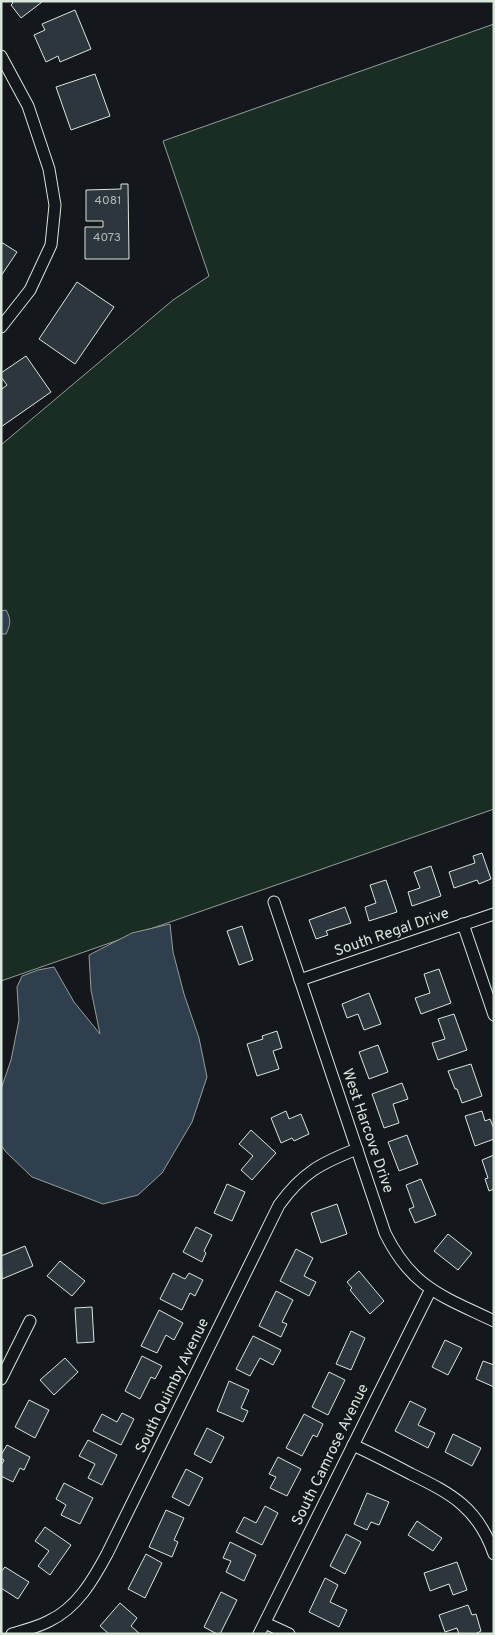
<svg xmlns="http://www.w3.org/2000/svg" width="495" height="1635" font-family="Overpass,sans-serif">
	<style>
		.green { fill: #1a2d24; stroke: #939e99 }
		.water { fill: #2f3f4d; stroke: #939e99 }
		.building { fill: #2c363c; stroke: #d8e6dc }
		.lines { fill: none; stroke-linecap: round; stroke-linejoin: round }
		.minor-casing { stroke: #d8e6dc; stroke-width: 13 }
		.minor { stroke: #14181c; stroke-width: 11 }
		.labels { text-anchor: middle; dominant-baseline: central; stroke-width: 4; stroke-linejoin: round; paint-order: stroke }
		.number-label { font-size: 12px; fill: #adbab4 }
		.street-label { font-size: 15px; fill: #d8e6dc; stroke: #14181c }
	</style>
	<rect width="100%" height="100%" fill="#14181c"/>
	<polygon class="green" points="494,24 494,809 1,981 1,445 173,300 209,276 163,141"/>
	<g class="water">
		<path d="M6 610C11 619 11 624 6 634H1V611Z"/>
		<polygon points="170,924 173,952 184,994 199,1038 207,1077 192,1122 162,1173 138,1195 103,1204 32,1177 6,1152 1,1145 1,1089 11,1060 19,1020 17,987 22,976 38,970 54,967 74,1002 100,1034 91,990 89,955 132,933"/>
	</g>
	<g class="building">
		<polygon points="11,1 41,1 42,2 21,18 11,5 13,3"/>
		<polygon points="75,10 91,49 60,62 58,56 46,62 34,35 45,30 42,24"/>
		<polygon points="95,74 110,116 71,130 56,87"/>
		<polygon points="121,184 128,184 129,259 85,259 85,227 103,227 103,221 86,221 86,190 121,189"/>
		<polygon points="1,242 17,252 1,276"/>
		<polygon points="77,282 114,307 75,364 39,339"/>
		<polygon points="26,356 51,392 1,427 1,388 2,389 7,385 1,377 1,373"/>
		<polygon points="482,853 491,879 479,884 477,880 454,888 449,872 475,863 473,856"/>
		<polygon points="431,866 441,896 412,906 408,892 420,888 414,872"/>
		<polygon points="386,880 397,912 369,921 365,907 376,903 370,885"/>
		<polygon points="345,907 351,923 326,931 328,935 316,939 309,920"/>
		<polygon points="242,926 253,960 239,965 227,931"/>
		<polygon points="439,969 451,1003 421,1014 415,998 430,993 424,974"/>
		<polygon points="369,993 381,1024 364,1030 358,1014 347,1018 342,1004"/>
		<polygon points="454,1014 467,1050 438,1060 432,1043 445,1039 438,1019"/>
		<polygon points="277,1031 282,1048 273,1051 279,1069 257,1076 247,1044 263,1039 262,1036"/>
		<polygon points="378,1045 388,1072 369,1079 359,1052"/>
		<polygon points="471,1064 482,1096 462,1103 457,1089 455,1089 448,1071"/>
		<polygon points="402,1083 408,1099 393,1104 399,1123 384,1128 372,1094"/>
		<polygon points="286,1111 289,1119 301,1114 309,1134 294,1141 292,1138 281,1143 271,1118"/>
		<polygon points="482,1111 485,1121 490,1119 494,1129 494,1139 475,1146 465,1116"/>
		<polygon points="251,1130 276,1153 252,1180 241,1170 253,1156 239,1144"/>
		<polygon points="407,1135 418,1164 399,1171 388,1142"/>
		<polygon points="494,1155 494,1189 489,1191 485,1179 488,1178 482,1160"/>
		<polygon points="421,1179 436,1215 415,1223 409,1209 414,1207 406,1185"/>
		<polygon points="227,1184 245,1192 232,1221 214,1213"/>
		<polygon points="337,1204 347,1234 321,1243 311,1213"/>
		<polygon points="196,1227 212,1235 204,1251 206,1253 202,1262 183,1252"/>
		<polygon points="448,1234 472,1253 458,1270 434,1251"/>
		<polygon points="25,1246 33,1266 2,1279 1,1256"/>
		<polygon points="296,1249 313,1258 304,1276 316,1282 309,1296 280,1281"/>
		<polygon points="60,1261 85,1281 72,1296 47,1276"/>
		<polygon points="359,1271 384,1301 370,1314 350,1290 352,1288 347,1282"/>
		<polygon points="173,1273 185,1279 189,1273 203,1280 195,1296 190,1293 182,1310 160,1299"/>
		<polygon points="276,1291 293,1300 282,1322 287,1324 281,1337 259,1326"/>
		<polygon points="92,1307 94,1342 77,1343 75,1308"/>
		<polygon points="159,1310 183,1323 174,1340 166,1335 157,1353 141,1346"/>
		<polygon points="351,1331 365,1338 351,1370 336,1364"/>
		<polygon points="253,1336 281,1350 273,1365 260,1358 250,1376 236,1369"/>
		<polygon points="445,1340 462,1348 448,1375 432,1367"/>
		<polygon points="142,1356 162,1366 155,1379 151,1377 140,1399 125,1391"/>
		<polygon points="65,1358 78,1372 54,1395 40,1380"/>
		<polygon points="483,1361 494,1365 494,1387 476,1379"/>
		<polygon points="329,1372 345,1380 328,1415 312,1407"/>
		<polygon points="229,1381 249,1390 241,1408 248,1411 243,1422 217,1411"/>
		<polygon points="29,1400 49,1410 35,1438 15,1427"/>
		<polygon points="410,1401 426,1409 418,1425 435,1433 428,1448 395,1431"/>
		<polygon points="122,1413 134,1419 121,1445 93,1431 102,1414 117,1422"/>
		<polygon points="304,1414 323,1424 317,1437 313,1435 302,1456 286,1448"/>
		<polygon points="207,1428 224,1437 211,1463 194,1454"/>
		<polygon points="453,1434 481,1448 472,1466 445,1452"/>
		<polygon points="88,1440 117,1455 102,1485 88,1478 95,1464 79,1456"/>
		<polygon points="7,1445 30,1457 24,1470 20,1468 13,1482 1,1476 1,1466 4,1460 1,1458 1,1455"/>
		<polygon points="278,1457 301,1469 287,1496 270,1488 276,1477 269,1474"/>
		<polygon points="186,1469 203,1478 189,1506 172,1497"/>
		<polygon points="64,1483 93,1498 80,1524 61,1515 66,1505 56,1499"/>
		<polygon points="367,1493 389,1502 379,1525 371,1522 367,1530 354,1524"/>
		<polygon points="265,1506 278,1513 262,1545 236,1532 244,1517 256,1523"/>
		<polygon points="166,1510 184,1518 174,1540 178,1542 172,1557 149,1547"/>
		<polygon points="417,1521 442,1538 433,1551 408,1535"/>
		<polygon points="45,1527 71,1545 50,1575 38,1566 49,1551 35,1541"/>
		<polygon points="346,1534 361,1542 345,1574 330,1566"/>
		<polygon points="230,1542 256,1555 244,1581 226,1572 231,1561 223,1558"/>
		<polygon points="146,1554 162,1563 145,1598 128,1589"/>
		<polygon points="457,1562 467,1590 453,1595 449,1584 430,1591 424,1573"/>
		<polygon points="5,1567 29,1582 18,1599 1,1588 1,1572"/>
		<polygon points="325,1578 338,1585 330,1602 347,1610 339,1627 309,1612"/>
		<polygon points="221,1592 237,1600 220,1634 217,1634 204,1627"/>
		<polygon points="120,1603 137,1618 131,1626 140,1634 109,1634 100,1626"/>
		<polygon points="468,1605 472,1615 476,1614 481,1631 475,1634 459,1634 457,1628 445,1632 439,1615"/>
	</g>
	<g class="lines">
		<g class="minor-casing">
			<g id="minor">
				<polyline points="1,56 28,106 49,169 55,205 51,245 30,290 1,327"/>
				<path d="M274 902 385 1233C412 1288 442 1296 494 1321"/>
				<polyline points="463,924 494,1015"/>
				<polyline points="300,980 494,914"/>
				<polyline points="1,1379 30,1321"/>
				<path d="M353 1445C373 1454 392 1464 411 1474 452 1494 478 1508 494 1554"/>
				<polyline points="265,1623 289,1634"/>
				<path d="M12 1634C25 1630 38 1627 49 1621 77 1608 93 1580 107 1554L279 1205C302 1173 321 1163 357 1149"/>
				<polyline points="259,1634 431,1289"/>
			</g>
		</g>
		<use href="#minor" class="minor"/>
	</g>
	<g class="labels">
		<g class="number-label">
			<text x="108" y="201">4081</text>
			<text x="107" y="238">4073</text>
		</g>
		<g class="street-label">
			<text transform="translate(392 933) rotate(-19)">South Regal Drive</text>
			<text transform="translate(367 1131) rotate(71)">West Harcove Drive</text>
			<text transform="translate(173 1386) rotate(-64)">South Quimby Avenue</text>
			<text transform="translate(331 1455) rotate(-64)">South Camrose Avenue</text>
		</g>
	</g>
	<rect width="495" height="1635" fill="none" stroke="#d8e6dc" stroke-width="5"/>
</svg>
